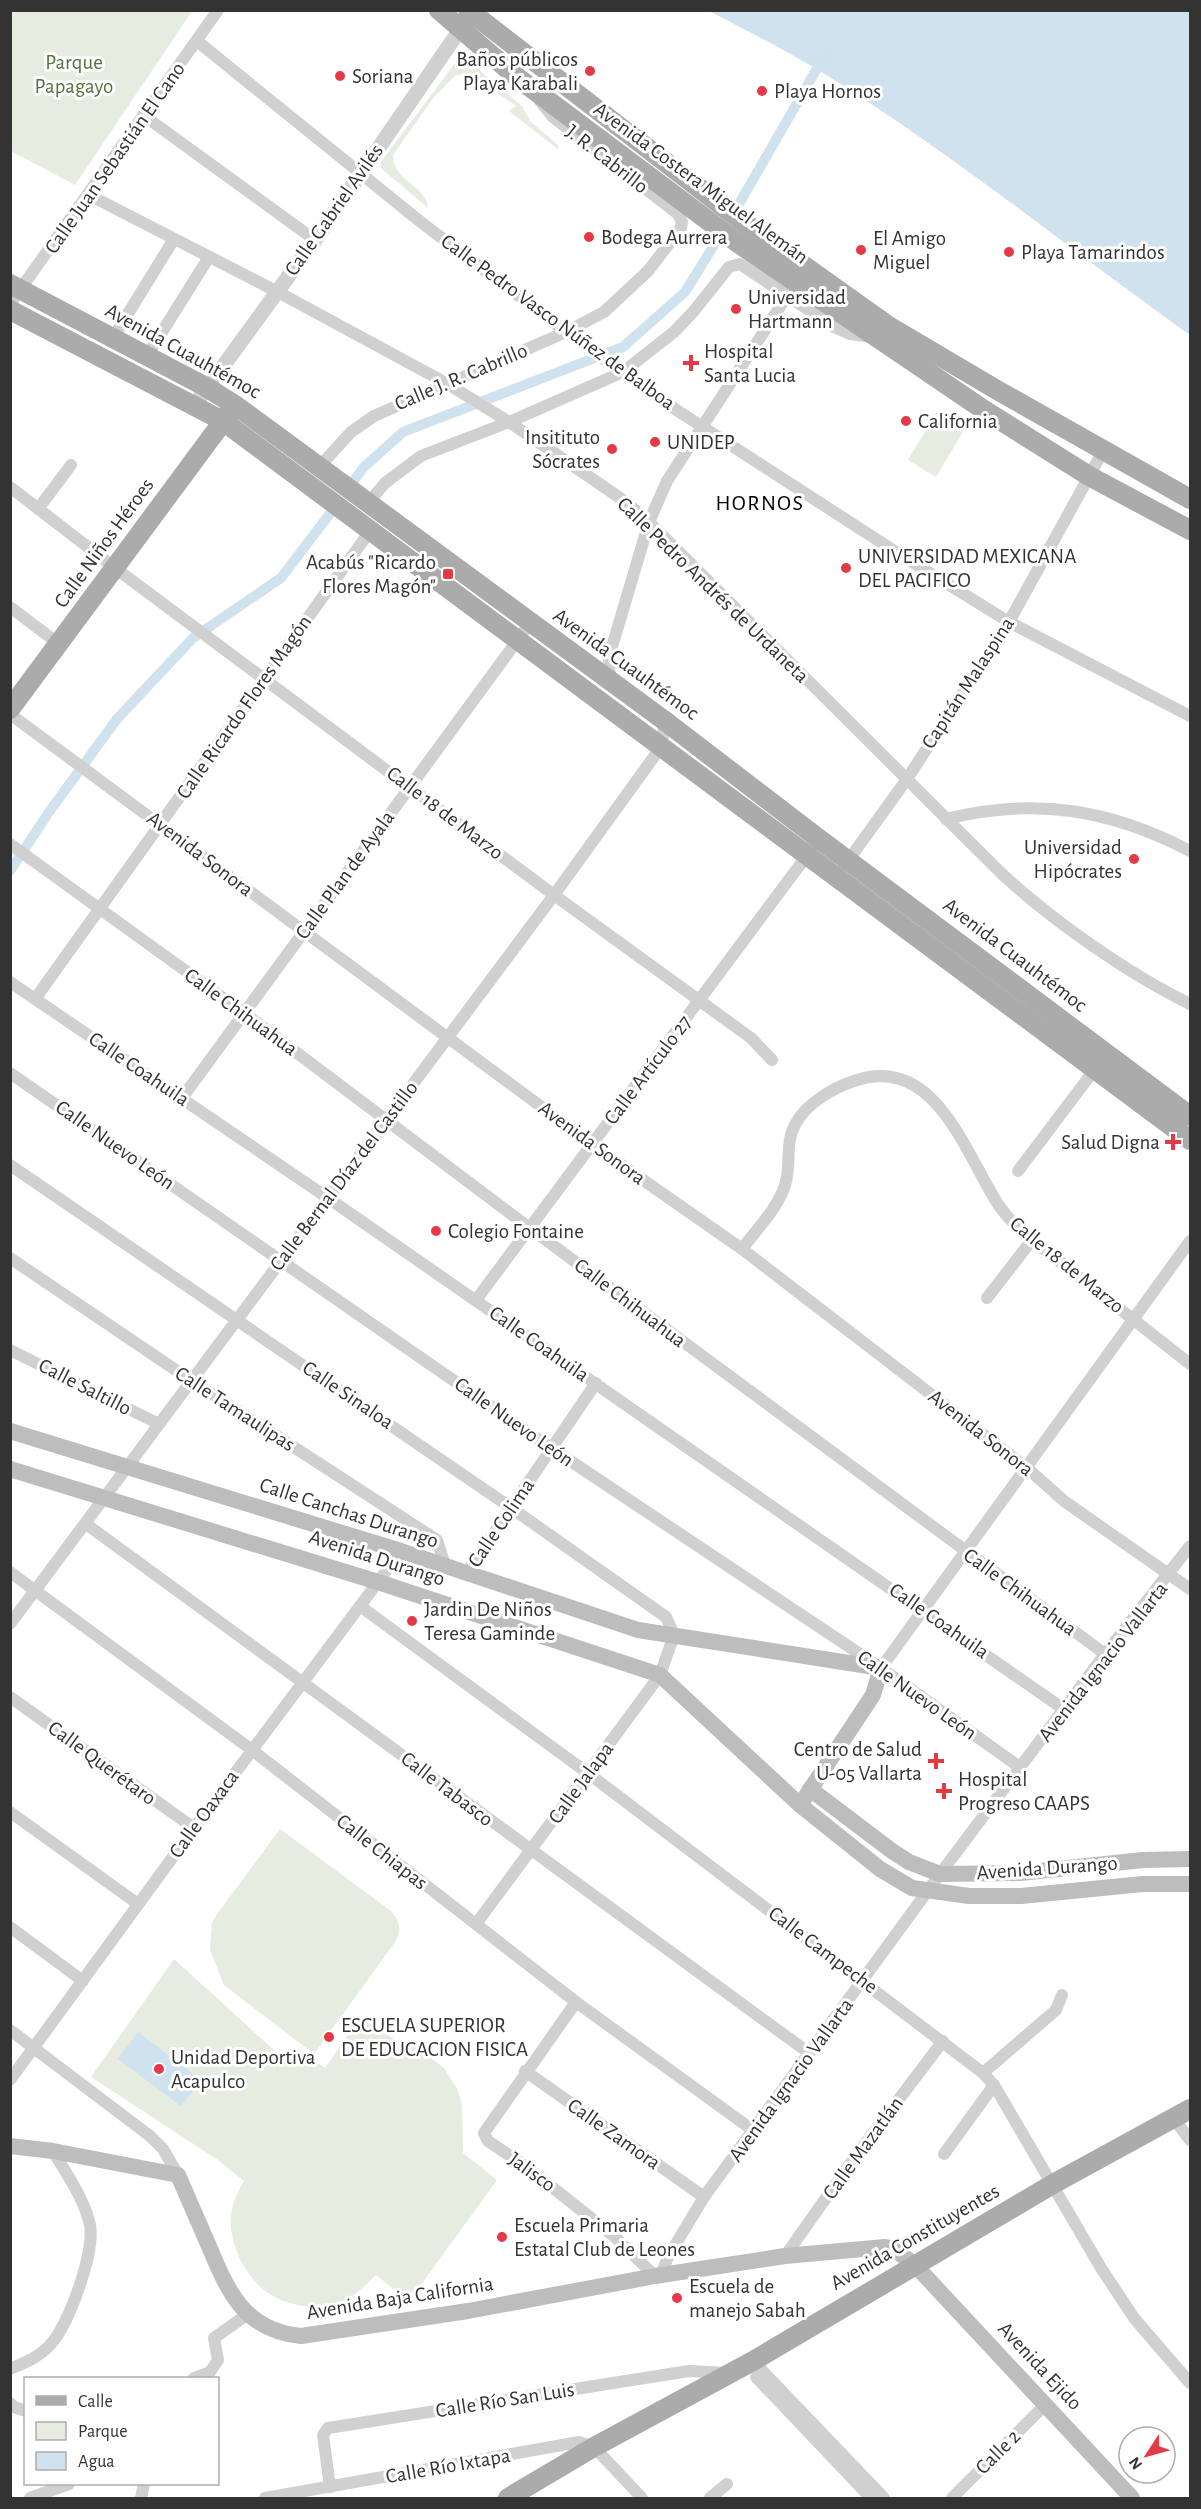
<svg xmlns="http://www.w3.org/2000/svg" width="1201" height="2509" font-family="'Alegreya Sans',sans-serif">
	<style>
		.green { fill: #e6ecdf }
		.water { fill: #cfe2ee }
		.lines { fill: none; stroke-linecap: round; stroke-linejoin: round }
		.canal { stroke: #cfe2ee; stroke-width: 10 }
		.minor { stroke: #d0d0d0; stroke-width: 12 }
		.tertiary { stroke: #d0d0d0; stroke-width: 15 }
		.secondary { stroke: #bdbdbd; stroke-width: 16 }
		.primary { stroke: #ababab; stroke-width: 20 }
		.poi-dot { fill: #e63946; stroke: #fff; stroke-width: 2 }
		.labels { text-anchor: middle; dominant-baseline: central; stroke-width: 6; stroke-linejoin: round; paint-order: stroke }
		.poi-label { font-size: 21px; fill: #333; stroke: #fff; text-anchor: start }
		.park-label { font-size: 21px; fill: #56703f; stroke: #fff }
		.street-label { font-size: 21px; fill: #333; stroke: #fff }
		.neighbourhood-label { font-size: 22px; letter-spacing: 1.5px; fill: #000; stroke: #fff }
	</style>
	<rect width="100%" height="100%" fill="#fff"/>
	<g class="green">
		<polygon points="10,11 192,11 75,185 11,151"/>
		<path d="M459 58H465L522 106 530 121 558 145 559 150 509 111 516 106 471 74 456 75 434 97 393 155C392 181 428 187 428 208L382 169 380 163Z"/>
		<polygon points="936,413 964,430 936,477 908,460"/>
		<path d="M280 1829 391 1911C400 1922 402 1929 395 1942L314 2054 224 1985 210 1950 212 1922 218 1913Z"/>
		<path d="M174 1959 288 2063 298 2050 325 2068 362 2015 392 2038 416 2047 444 2068 457 2089 462 2104 463 2153 497 2180 409 2301 376 2275C362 2289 346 2304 326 2307 308 2309 283 2303 268 2293 246 2278 228 2242 231 2216 232 2203 238 2192 244 2181L218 2160 91 2077Z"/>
	</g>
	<g class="water">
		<path d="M709 11H1190V335C1072 251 959 159 836 81 795 55 752 33 709 11Z"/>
		<polygon points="138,2032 201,2080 181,2106 118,2059"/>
	</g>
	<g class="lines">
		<g class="canal">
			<polyline points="732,216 823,58"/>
			<polyline points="347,490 364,467 403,432 623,347 685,292 724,229"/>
			<polyline points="10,871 49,812 117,719 193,638 281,578 338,503"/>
		</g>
		<g class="minor">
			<polyline points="197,41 422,223 566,332 678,411 896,552 1009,622 1190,716"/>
			<polyline points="143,115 315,240"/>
			<path d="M89 195 276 291 446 383 509 422 626 502 649 522 1001 873C1053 921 1127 973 1190 1004"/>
			<polyline points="10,304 218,10"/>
			<polyline points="113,338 174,239"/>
			<polyline points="147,356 209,257"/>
			<polyline points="320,466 351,432 374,416 566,332 604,312 648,271 681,228 682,222 678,214 553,117 540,101"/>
			<polyline points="10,487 115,568 554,895 751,1038 772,1060"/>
			<polyline points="369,502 385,483 421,456 509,422 623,372 674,332 693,312 729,267 740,264 834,327 850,334 873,337"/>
			<polyline points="38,509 71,465"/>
			<polyline points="10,607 59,644"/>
			<polyline points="610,682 609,657 649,522 667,481 787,296"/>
			<polyline points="10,714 593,1145 742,1249 1027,1468 1064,1501 1190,1589"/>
			<path d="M946 819C1034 797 1110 809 1190 851"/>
			<polyline points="10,844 244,1013 531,1229 1105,1654"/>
			<polyline points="845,865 907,779 1009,622 1103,451"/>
			<polyline points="10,982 328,1198 1065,1710"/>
			<polyline points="35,999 370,531"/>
			<polyline points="10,1073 551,1448 881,1668 1021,1768"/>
			<polyline points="182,1098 530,623"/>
			<polyline points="10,1165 510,1507 666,1617 674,1635 660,1675 476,1924"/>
			<polyline points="1018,1171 1095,1069"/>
			<path d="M742 1249C756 1230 778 1208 785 1185 792 1164 784 1143 796 1123 807 1103 833 1088 854 1081 931 1054 962 1144 993 1196 1003 1214 1016 1226 1032 1240L1190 1364"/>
			<polyline points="10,1258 192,1381 437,1540 446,1568"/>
			<polyline points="987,1298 1032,1240"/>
			<polyline points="476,1300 811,850"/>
			<polyline points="10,1350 159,1424"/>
			<polyline points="86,1524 809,2053"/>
			<polyline points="10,1572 252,1750 576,2002 754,2131"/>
			<polyline points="466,1574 596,1383"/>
			<polyline points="360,1606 589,1774 983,2073 994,2085 1101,2268 1134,2318 1190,2383"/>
			<polyline points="10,1624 554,895 661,747 665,721"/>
			<polyline points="881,1668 1190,1241"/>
			<polyline points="10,1697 194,1828"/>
			<polyline points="10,1812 138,1904"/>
			<polyline points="10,1927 83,1981"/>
			<polyline points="576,2002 484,2133 488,2141 528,2168 615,2237 655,2276"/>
			<polyline points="10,2030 150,2136 163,2149 178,2175"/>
			<polyline points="525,2071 704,2197"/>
			<polyline points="983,2073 1056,2010 1062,1995"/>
			<polyline points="10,2080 194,1828 401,1551"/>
			<polyline points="1174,2119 1190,2140"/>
			<polyline points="944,2154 994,2085"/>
			<polyline points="785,2256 855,2157 943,2041"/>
			<polyline points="661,2275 668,2257 704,2197 940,1874 1105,1654 1190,1546"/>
			<polyline points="753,2361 884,2498"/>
			<path d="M10 2369C24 2363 39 2357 50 2345 69 2325 95 2252 90 2225 84 2198 67 2175 53 2151"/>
			<polyline points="756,2377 871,2498"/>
			<polyline points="194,2378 210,2372 218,2360 214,2338 248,2314"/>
			<polyline points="10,2403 14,2407 26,2411"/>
			<polyline points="330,2487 323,2435 328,2428 689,2371 727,2373"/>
			<polyline points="30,2498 69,2484"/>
			<polyline points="141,2498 144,2484"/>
			<polyline points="265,2498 579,2442 594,2447 642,2498"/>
			<polyline points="710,2498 727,2484"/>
			<polyline points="952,2498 1045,2405"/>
		</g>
		<polyline class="tertiary" points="194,406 315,240 466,21"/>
		<g class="secondary">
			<polyline points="10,1431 401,1551 638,1630 881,1668 873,1695 800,1805"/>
			<polyline points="10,1469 378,1582 660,1675 800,1805 880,1869 912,1888 969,1896 1021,1896 1143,1884 1190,1884"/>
			<polyline points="810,1789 892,1851 909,1862 940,1874 1020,1873 1143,1860 1190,1859"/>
			<path d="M10 2146 53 2151 178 2175C188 2198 198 2221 208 2244 228 2291 243 2330 301 2336L468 2311 655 2276 785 2256 885 2247 895 2250 914 2264 1132 2498"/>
		</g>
		<g class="primary">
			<polyline points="439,10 518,78 738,243 984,410 1089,476 1190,530"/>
			<polyline points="468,10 751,228 887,325 997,390 1190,499"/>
			<polyline points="10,284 206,387 235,405 665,721 819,839 1190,1116"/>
			<polyline points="10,310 223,421 1190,1140"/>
			<polyline points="10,709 230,412"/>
			<polyline points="508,2498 594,2447 753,2361 1053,2184 1190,2109"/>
		</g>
	</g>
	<g class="poi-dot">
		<circle cx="590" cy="71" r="6"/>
		<circle cx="340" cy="76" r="6"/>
		<circle cx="762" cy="91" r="6"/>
		<circle cx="589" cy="237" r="6"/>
		<circle cx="861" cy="250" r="6"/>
		<circle cx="1009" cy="252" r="6"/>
		<circle cx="736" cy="309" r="6"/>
		<path d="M688 354h6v6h6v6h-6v6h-6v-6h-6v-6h6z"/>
		<circle cx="906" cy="421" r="6"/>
		<circle cx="655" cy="442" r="6"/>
		<circle cx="612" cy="449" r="6"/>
		<circle cx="846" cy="568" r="6"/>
		<rect x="442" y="568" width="12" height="12" rx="3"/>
		<circle cx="1134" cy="859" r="6"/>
		<path d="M1170 1133h6v6h6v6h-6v6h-6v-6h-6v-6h6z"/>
		<circle cx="436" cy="1231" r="6"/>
		<circle cx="412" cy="1621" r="6"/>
		<path d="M933 1752h6v6h6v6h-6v6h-6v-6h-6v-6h6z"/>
		<path d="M941 1782h6v6h6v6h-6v6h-6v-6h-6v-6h6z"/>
		<circle cx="329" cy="2037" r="6"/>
		<circle cx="159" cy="2069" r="6"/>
		<circle cx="502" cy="2237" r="6"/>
		<circle cx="677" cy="2298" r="6"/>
	</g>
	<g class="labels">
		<g class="poi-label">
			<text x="578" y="59" text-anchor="end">Baños públicos<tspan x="578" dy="24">Playa Karabali</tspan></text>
			<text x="352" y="76">Soriana</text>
			<text x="774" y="91">Playa Hornos</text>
			<text x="601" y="237">Bodega Aurrera</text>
			<text x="873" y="238">El Amigo<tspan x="873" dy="24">Miguel</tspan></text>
			<text x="1021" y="252">Playa Tamarindos</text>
			<text x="748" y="297">Universidad<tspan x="748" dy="24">Hartmann</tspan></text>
			<text x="704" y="351">Hospital<tspan x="704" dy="24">Santa Lucia</tspan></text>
			<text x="918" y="421">California</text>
			<text x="600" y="437" text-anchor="end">Insitituto<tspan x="600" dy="24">Sócrates</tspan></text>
			<text x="667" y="442">UNIDEP</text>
			<text x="858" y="556">UNIVERSIDAD MEXICANA<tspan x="858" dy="24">DEL PACIFICO</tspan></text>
			<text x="436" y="562" text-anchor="end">Acabús "Ricardo<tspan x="436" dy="24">Flores Magón"</tspan></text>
			<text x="1122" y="847" text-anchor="end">Universidad<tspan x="1122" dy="24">Hipócrates</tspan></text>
			<text x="1160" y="1142" text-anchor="end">Salud Digna</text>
			<text x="448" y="1231">Colegio Fontaine</text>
			<text x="424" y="1609">Jardin De Niños<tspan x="424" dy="24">Teresa Gaminde</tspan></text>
			<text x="922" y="1749" text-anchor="end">Centro de Salud<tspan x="922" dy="24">U-05 Vallarta</tspan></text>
			<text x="958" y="1779">Hospital<tspan x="958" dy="24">Progreso CAAPS</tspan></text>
			<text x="341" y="2025">ESCUELA SUPERIOR<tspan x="341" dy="24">DE EDUCACION FISICA</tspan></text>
			<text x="171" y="2057">Unidad Deportiva<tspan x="171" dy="24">Acapulco</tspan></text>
			<text x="514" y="2225">Escuela Primaria<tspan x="514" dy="24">Estatal Club de Leones</tspan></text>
			<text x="689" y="2286">Escuela de<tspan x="689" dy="24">manejo Sabah</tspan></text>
		</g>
		<g class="park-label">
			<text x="74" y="62">Parque<tspan x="74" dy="24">Papagayo</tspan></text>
		</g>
		<g class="street-label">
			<text transform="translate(115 158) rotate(-55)">Calle Juan Sebastián El Cano</text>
			<text transform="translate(607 159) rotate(38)">J. R. Cabrillo</text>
			<text transform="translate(701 183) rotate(36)">Avenida Costera Miguel Alemán</text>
			<text transform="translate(334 210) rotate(-55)">Calle Gabriel Avilés</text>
			<text transform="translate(558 322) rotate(36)">Calle Pedro Vasco Núñez de Balboa</text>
			<text transform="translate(183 351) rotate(29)">Avenida Cuauhtémoc</text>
			<text transform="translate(461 377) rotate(-23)">Calle J. R. Cabrillo</text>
			<text transform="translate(104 543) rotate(-54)">Calle Niños Héroes</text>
			<text transform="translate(713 590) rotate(44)">Calle Pedro Andrés de Urdaneta</text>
			<text transform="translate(626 664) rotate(36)">Avenida Cuauhtémoc</text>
			<text transform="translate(968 683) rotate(-57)">Capitán Malaspina</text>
			<text transform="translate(244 707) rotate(-55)">Calle Ricardo Flores Magón</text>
			<text transform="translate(445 813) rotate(37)">Calle 18 de Marzo</text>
			<text transform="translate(200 854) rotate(37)">Avenida Sonora</text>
			<text transform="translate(345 875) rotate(-54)">Calle Plan de Ayala</text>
			<text transform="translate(1015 955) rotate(37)">Avenida Cuauhtémoc</text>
			<text transform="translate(241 1012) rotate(36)">Calle Chihuahua</text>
			<text transform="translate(139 1069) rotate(34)">Calle Coahuila</text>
			<text transform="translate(648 1070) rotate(-53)">Calle Artículo 27</text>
			<text transform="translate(592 1143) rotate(36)">Avenida Sonora</text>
			<text transform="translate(115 1145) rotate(35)">Calle Nuevo León</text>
			<text transform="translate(344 1176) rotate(-53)">Calle Bernal Díaz del Castillo</text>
			<text transform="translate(1067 1265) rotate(39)">Calle 18 de Marzo</text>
			<text transform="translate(630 1303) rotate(37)">Calle Chihuahua</text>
			<text transform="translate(539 1344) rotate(35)">Calle Coahuila</text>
			<text transform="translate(85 1387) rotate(27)">Calle Saltillo</text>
			<text transform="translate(348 1395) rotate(34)">Calle Sinaloa</text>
			<text transform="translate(235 1409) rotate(33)">Calle Tamaulipas</text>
			<text transform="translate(514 1422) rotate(35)">Calle Nuevo León</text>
			<text transform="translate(981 1433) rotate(38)">Avenida Sonora</text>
			<text transform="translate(349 1513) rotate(18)">Calle Canchas Durango</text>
			<text transform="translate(501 1523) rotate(-56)">Calle Colima</text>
			<text transform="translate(377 1558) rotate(18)">Avenida Durango</text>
			<text transform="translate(1020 1592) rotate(36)">Calle Chihuahua</text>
			<text transform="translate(939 1621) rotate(35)">Calle Coahuila</text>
			<text transform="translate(1103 1662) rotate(-52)">Avenida Ignacio Vallarta</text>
			<text transform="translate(917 1695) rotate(35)">Calle Nuevo León</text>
			<text transform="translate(102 1763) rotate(36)">Calle Querétaro</text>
			<text transform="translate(581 1783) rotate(-54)">Calle Jalapa</text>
			<text transform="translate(447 1789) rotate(37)">Calle Tabasco</text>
			<text transform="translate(204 1814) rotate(-54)">Calle Oaxaca</text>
			<text transform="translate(382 1852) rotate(38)">Calle Chiapas</text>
			<text transform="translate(1047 1868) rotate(-4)">Avenida Durango</text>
			<text transform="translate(823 1950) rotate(37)">Calle Campeche</text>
			<text transform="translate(791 2080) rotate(-54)">Avenida Ignacio Vallarta</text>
			<text transform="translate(614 2134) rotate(35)">Calle Zamora</text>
			<text transform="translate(863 2148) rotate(-54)">Calle Mazatlán</text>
			<text transform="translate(532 2172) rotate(36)">Jalisco</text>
			<text transform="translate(915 2237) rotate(-30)">Avenida Constituyentes</text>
			<text transform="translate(400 2298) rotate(-9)">Avenida Baja California</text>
			<text transform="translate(1040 2366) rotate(47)">Avenida Ejido</text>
			<text transform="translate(505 2400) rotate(-9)">Calle Río San Luis</text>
			<text transform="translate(998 2452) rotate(-45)">Calle 2</text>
			<text transform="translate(448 2466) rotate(-10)">Calle Río Ixtapa</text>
		</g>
		<g class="neighbourhood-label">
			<text x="760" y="503">HORNOS</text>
		</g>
	</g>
	<rect width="1201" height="2509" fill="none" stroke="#333333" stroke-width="24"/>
	<rect x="24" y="2377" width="195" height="108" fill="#ffffff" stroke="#adadad" stroke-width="1.5"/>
	<rect x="36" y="2396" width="30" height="9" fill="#ababab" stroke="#adadad" stroke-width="1.5"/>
	<text x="78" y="2407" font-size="18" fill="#333333">Calle</text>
	<rect x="36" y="2422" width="30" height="18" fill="#e6ecdf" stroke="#adadad" stroke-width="1.5"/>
	<text x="78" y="2437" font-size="18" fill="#333333">Parque</text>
	<rect x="36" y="2452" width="30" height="18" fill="#cfe2ee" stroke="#adadad" stroke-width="1.5"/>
	<text x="78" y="2467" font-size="18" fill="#333333">Agua</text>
	<g transform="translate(1147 2455) rotate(234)"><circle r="28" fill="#ffffff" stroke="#adadad" stroke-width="1.5"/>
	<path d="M0-4.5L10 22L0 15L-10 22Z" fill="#e63946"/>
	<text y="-9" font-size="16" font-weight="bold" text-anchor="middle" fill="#333333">N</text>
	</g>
</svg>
